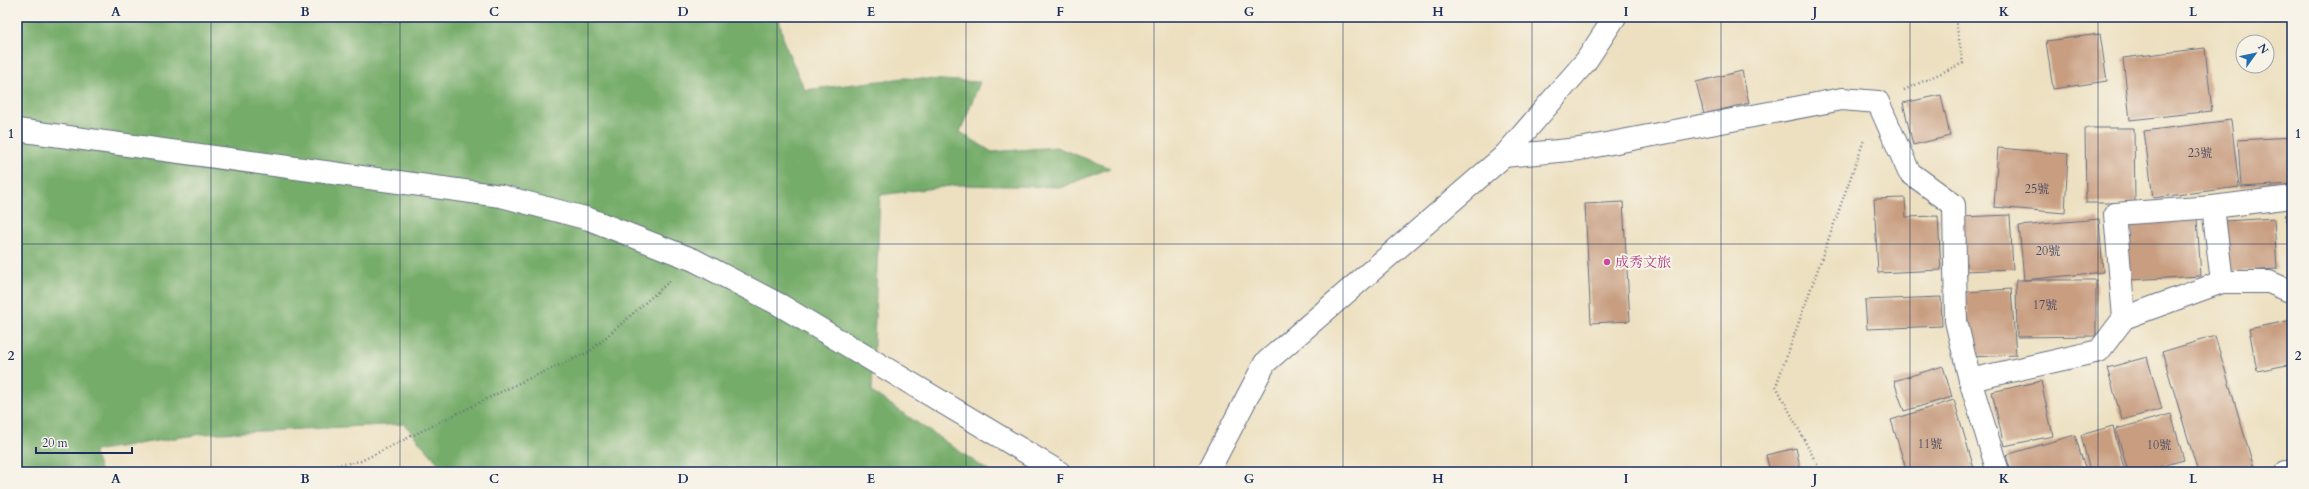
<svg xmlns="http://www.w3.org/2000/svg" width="2309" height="489" font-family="Cardo,'Noto Serif TC',serif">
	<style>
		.forest { fill: #74ac69; stroke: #486e64 }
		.building { fill: #c89d80 }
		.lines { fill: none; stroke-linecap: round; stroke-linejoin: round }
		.street-casing { stroke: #646d80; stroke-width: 24 }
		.secondary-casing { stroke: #646d80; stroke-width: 24 }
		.path { stroke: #646d80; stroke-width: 2.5; stroke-dasharray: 1 3; stroke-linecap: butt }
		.street { stroke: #fff; stroke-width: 22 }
		.secondary { stroke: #fff; stroke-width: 22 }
		.grid { fill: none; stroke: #1b2f5e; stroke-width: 1; stroke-opacity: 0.55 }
		.hotel-dot { fill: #d1479c; stroke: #f7f3e8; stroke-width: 1.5 }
		.labels { text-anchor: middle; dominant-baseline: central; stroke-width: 4; stroke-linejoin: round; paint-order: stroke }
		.number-label { font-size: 12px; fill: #464a66 }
		.hotel-label { font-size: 14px; fill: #b23c85; stroke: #f7f3e8; text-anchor: start }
		.neatline { fill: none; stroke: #1b2f5e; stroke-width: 1.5 }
		.grid-label { font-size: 13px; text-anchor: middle; font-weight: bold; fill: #1b2f5e }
	</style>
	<rect width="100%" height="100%" fill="#f7f3e8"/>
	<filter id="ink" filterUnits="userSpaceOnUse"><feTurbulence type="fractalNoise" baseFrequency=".025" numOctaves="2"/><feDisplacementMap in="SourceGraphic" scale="8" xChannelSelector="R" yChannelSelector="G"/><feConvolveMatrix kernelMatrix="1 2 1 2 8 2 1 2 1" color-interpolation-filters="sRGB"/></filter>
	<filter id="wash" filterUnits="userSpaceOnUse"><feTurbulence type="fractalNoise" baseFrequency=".012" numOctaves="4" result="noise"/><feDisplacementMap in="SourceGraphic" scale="16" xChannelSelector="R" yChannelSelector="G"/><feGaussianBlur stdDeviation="0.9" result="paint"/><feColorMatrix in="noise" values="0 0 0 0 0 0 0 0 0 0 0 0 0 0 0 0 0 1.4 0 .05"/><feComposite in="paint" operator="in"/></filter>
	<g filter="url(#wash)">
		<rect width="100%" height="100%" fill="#ede0c0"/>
		<polygon class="forest" points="17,17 779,17 784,43 805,90 904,78 980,82 960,132 992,152 1056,147 1110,168 1062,187 958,185 880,195 872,392 990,472 446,472 404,424 202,434 93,451 101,472 17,472"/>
		<g id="blocks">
			<g class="building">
				<polygon points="2100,34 2107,81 2053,89 2046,41"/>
				<polygon points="2205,48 2212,111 2130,120 2123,58"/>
				<polygon points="1742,71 1749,103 1704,114 1696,82"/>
				<polygon points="1941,95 1950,136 1913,145 1903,103"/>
				<polygon points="2231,120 2239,187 2153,198 2144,131"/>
				<polygon points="2085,128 2134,128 2135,203 2086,203"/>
				<polygon points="2292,137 2292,184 2241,187 2238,140"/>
				<polygon points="1998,148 2068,154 2065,213 1994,207"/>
				<polygon points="1905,198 1906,217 1938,216 1941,270 1878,273 1874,199"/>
				<polygon points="1623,202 1630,321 1591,323 1585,204"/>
				<polygon points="2292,213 2292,236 2285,215"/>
				<polygon points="2010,215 2013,269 1964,271 1961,217"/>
				<polygon points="2274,218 2277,269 2228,272 2225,221"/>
				<polygon points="2099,219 2103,272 2024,280 2019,226"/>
				<polygon points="2197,219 2201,276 2130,280 2127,223"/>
				<polygon points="2016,280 2096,280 2096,336 2017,337"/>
				<polygon points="2011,289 2016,355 1970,357 1966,292"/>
				<polygon points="1941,297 1942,326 1867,329 1865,300"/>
				<polygon points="2292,320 2292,364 2257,371 2249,329"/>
				<polygon points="2215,336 2254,468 2240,472 2198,472 2162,352"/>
				<polygon points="2147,357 2162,409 2122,420 2107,368"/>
				<polygon points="1943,366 1952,397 1904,411 1894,381"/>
				<polygon points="2041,381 2053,436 2004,446 1992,392"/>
				<polygon points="1954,400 1975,472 1907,472 1891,420"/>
				<polygon points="2171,414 2184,460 2141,472 2128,472 2116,429"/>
				<polygon points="2113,426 2125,472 2090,472 2081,435"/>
				<polygon points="2075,435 2086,472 2011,472 2006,455"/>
				<polygon points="1796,448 1801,472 1770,472 1766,455"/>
			</g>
		</g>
	</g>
	<g filter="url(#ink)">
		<use href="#blocks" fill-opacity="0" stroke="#646d80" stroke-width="1"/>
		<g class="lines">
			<g class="street-casing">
				<g id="street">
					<polyline points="1504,156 1580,149 1842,99 1878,102 1909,172 1954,205 1956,321 1970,380"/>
					<polyline points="2292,197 2213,207 2222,282 2269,282 2292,292"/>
					<polyline points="2124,318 2222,282"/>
					<polyline points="1998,472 1970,380 2099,351 2124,318 2115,214 2213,207"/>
					<polyline points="2286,472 2292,471"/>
				</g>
			</g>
			<g class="secondary-casing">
				<g id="secondary">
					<polyline points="17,130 501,196 589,219 694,260 780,305 1059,472"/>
					<polyline points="1208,472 1265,363 1504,156 1586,61 1615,17"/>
				</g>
			</g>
			<g class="path">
				<polyline points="1904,90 1963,63 1955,17"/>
				<polyline points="297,472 361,461 519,383 589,352 670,281"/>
				<polyline points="1821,472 1776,386 1864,140"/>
			</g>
			<use href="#street" class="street"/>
			<use href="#secondary" class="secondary"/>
		</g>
	</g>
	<path class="grid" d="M211 17V472M400 17V472M588 17V472M777 17V472M966 17V472M1154 17V472M1343 17V472M1532 17V472M1721 17V472M1910 17V472M2098 17V472M17 244H2292"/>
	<circle class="hotel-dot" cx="1607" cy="262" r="4"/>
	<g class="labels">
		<g class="number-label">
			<text x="2200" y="153">23號</text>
			<text x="2037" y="189">25號</text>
			<text x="2048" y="251">20號</text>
			<text x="2045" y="305">17號</text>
			<text x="1930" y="444">11號</text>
			<text x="2159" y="445">10號</text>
		</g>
		<g class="hotel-label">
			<text x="1615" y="262">成秀文旅</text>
		</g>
	</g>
	<rect width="2309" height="489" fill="none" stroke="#f7f3e8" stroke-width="44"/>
	<g transform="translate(2255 54) rotate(57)"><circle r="19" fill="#f7f3e8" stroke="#9fa5b1"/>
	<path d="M0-3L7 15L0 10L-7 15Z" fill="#1f6fb2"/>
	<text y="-6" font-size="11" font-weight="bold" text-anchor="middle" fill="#1b2f5e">N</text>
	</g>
	<path d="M36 447v6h96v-6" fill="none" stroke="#1b2f5e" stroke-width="2"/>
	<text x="42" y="447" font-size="12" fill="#1b2f5e" stroke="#f7f3e8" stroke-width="3" paint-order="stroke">20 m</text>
	<rect x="22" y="22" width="2265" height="445" class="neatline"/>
	<g class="grid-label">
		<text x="116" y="16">A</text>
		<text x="305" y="16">B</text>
		<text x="494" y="16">C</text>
		<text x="683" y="16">D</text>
		<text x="871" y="16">E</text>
		<text x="1060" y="16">F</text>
		<text x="1249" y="16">G</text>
		<text x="1438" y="16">H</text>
		<text x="1626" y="16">I</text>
		<text x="1815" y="16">J</text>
		<text x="2004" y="16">K</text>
		<text x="2193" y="16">L</text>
		<text x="11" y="138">1</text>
		<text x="2298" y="138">1</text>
		<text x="11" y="360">2</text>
		<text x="2298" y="360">2</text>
		<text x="116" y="483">A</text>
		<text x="305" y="483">B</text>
		<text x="494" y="483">C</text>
		<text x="683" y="483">D</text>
		<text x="871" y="483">E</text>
		<text x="1060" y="483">F</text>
		<text x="1249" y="483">G</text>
		<text x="1438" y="483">H</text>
		<text x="1626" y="483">I</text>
		<text x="1815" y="483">J</text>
		<text x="2004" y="483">K</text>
		<text x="2193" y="483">L</text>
	</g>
</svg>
